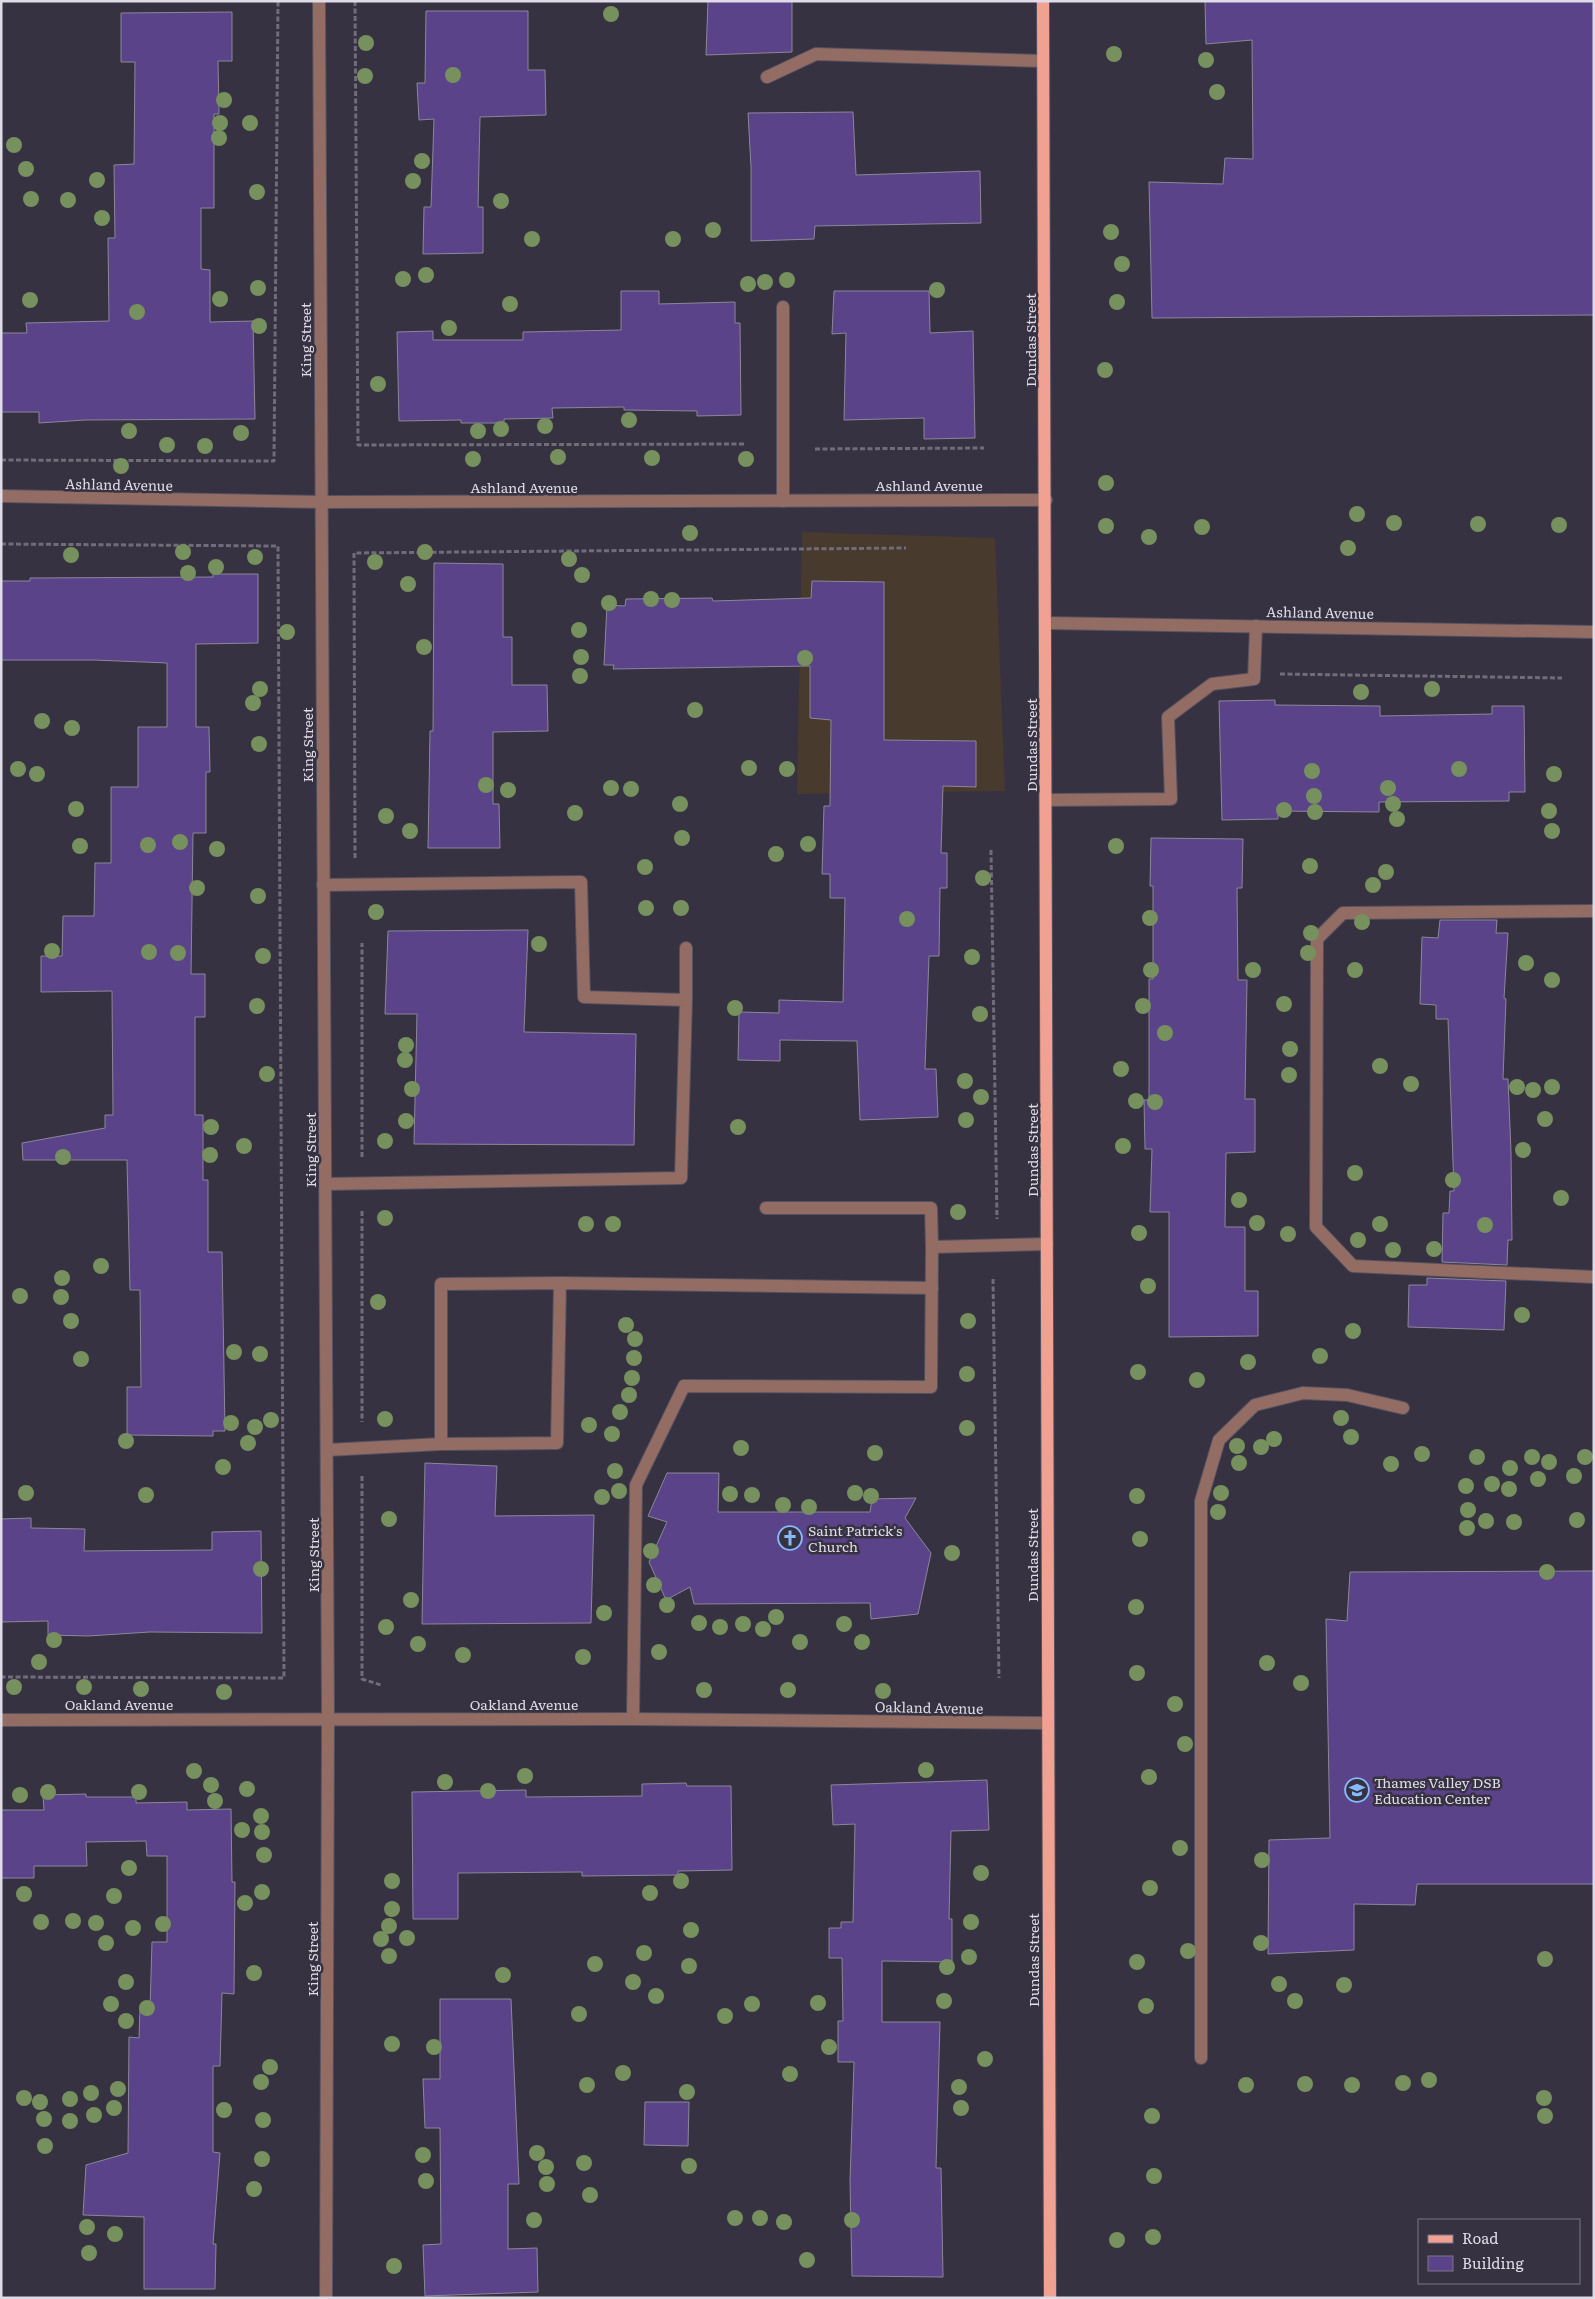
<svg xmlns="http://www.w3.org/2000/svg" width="1595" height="2299" font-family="Literata,serif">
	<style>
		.commercial { fill: #483a2c }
		.building { fill: #5b438a; stroke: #8b879a }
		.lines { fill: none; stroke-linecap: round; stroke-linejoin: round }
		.minor-casing { stroke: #545160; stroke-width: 14 }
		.major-casing { stroke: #545160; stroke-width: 14 }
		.path { stroke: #706c7a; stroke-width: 3; stroke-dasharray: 5 2.5; stroke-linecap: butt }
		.minor { stroke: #936c64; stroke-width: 12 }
		.major { stroke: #f0a191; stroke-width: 12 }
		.tree { fill: #76905e }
		.labels { text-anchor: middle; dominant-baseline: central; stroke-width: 5; stroke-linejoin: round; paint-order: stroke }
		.street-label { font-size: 14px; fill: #dfdce7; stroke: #363242 }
		.poi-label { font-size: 14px; fill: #dfdce7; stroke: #363242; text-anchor: start }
	</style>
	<rect width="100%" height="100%" fill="#363242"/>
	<polygon class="commercial" points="802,532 995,538 1005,791 797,794"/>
	<g class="building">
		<polygon points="708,1 792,1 792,52 706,55"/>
		<polygon points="1205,1 1594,1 1594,315 1152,318 1149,182 1223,184 1225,158 1253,159 1252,40 1206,44"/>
		<polygon points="426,11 528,11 528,70 545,70 546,115 480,117 478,207 483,207 483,253 423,254 424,207 431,207 434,119 419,120 417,83 425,83"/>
		<polygon points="232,12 232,61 218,61 219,114 214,114 214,208 201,208 201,269 210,270 210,322 253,321 255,419 85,420 39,423 39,412 1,412 1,333 27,333 26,323 109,321 108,238 115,238 114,165 134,164 135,62 121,62 121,13"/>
		<polygon points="853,112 856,175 980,171 981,223 815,226 814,239 751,241 751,167 748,113"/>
		<polygon points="621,291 659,291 659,304 735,302 735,323 740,323 741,415 697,416 697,411 624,410 624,407 552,408 553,418 504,419 504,423 461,423 461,420 399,421 397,332 433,331 433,340 523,340 523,332 621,330"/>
		<polygon points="834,291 929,291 930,333 973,331 975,438 924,439 924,418 844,420 846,333 832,334"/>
		<polygon points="434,563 503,564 503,637 512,637 512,685 547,685 548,731 493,732 493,804 499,804 500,848 428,848 430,731 433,731"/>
		<polygon points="213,574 258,574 258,643 196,644 196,727 209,727 210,772 206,772 206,833 193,833 191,974 205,974 205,1017 195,1017 195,1115 203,1115 203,1180 208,1180 208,1252 222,1252 225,1431 213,1431 213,1436 127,1435 127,1387 141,1387 140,1290 130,1290 127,1160 23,1160 22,1143 105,1128 105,1115 113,1115 112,991 41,992 41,956 62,956 63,916 94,916 95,863 111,863 111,787 138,787 138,727 167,727 167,663 94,660 1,660 1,581 30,581 30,578 213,577"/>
		<polygon points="812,581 884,582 884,740 976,741 976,787 943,786 941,853 947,853 947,888 940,888 939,956 929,956 925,1069 936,1069 938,1117 860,1120 857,1041 780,1040 780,1061 738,1060 739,1012 779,1013 779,1000 843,1002 845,898 830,898 830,874 822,874 824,806 830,806 831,720 810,718 810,666 613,669 614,665 604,665 607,605 625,606 626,599 712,598 713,601 811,598"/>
		<polygon points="1275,700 1275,705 1380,706 1380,716 1492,714 1492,706 1524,706 1525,792 1509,792 1509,801 1379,802 1379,812 1278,811 1278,819 1222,820 1219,701"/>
		<polygon points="1151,838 1243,839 1242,888 1237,888 1238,980 1247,980 1245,1099 1255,1099 1255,1152 1226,1153 1225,1227 1245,1227 1245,1291 1258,1291 1258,1336 1169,1337 1169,1212 1150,1212 1152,1149 1145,1149 1144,1100 1149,1100 1149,979 1153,979 1153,886 1150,886"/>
		<polygon points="1440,920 1497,920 1496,933 1508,933 1504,998 1506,999 1503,1079 1508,1079 1511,1152 1512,1240 1508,1240 1507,1265 1442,1262 1443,1213 1449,1213 1450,1191 1454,1191 1448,1019 1436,1019 1436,1005 1420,1004 1422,937 1438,938"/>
		<polygon points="528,930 524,1032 636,1034 634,1145 414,1144 417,1014 385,1014 388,931"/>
		<polygon points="1427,1278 1506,1281 1504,1330 1408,1327 1409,1285 1427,1285"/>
		<polygon points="425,1463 497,1466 495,1516 594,1515 591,1623 422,1624"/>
		<polygon points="667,1473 719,1473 718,1512 870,1512 872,1499 916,1498 905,1518 931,1553 918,1614 871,1619 870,1603 694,1604 690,1587 666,1600 649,1562 667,1522 648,1516"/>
		<polygon points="31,1518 31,1528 85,1529 84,1551 212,1550 212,1532 261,1531 262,1633 150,1632 88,1636 48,1635 48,1621 1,1622 1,1519"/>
		<polygon points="1594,1571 1594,1884 1417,1884 1415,1905 1354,1904 1354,1950 1268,1954 1269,1840 1330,1838 1326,1619 1347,1621 1350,1572"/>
		<polygon points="987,1780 989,1830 951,1831 949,1919 952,1919 952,1962 882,1961 882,2022 940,2022 936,2168 941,2168 943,2277 852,2276 850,2181 854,2062 838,2062 838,2021 843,2021 842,1958 829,1958 829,1928 841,1928 841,1922 853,1922 855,1824 833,1825 831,1785"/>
		<polygon points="686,1783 687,1786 731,1786 732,1870 678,1871 678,1875 582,1876 582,1872 458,1873 458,1919 413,1919 412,1792 526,1790 526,1797 642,1796 642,1784"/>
		<polygon points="86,1794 86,1797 136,1797 136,1803 187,1802 187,1810 231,1809 232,1882 235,1882 234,1994 222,1993 220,2066 213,2066 213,2152 220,2153 213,2244 216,2244 215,2289 144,2289 144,2217 83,2215 86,2165 128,2153 129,2037 139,2038 140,2008 150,2009 152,1942 167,1942 167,1856 147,1856 146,1841 86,1842 87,1866 34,1866 34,1878 1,1878 1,1810 44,1810 43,1795"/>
		<polygon points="440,1999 511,1999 519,2184 508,2184 508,2249 537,2248 538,2292 425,2296 423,2245 441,2244 440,2128 425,2128 423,2079 440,2079"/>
		<polygon points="645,2102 689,2102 688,2146 644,2145"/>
	</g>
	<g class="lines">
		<g class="minor-casing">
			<g id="minor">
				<polyline points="319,1 328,1719 326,2298"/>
				<polyline points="767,77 816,54 1043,61"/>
				<polyline points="783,307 783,501"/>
				<polyline points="1,496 321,502 1046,500"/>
				<polyline points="1046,623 1594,632"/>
				<polyline points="1046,800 1171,799 1168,717 1212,684 1254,679 1256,626"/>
				<polyline points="323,885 581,882 584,997 686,1000 681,1178 326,1184"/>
				<polyline points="1594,911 1343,913 1317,939 1316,1227 1353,1266 1594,1277"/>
				<polyline points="686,1000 686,948"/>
				<polyline points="766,1208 931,1208 932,1247 1047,1244"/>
				<polyline points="560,1283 557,1443 441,1444 441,1284 560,1283 932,1288"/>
				<polyline points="327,1450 441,1444"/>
				<polyline points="633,1719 636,1485 684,1386 931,1387 932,1247"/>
				<polyline points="1,1720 633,1719 1047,1723"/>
				<polyline points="1201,2058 1201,1501 1219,1440 1255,1405 1303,1393 1347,1395 1403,1408"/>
			</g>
		</g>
		<g class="major-casing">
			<polyline id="major" points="1043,1 1050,2298"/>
		</g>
		<g class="path">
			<polyline points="355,1 358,445 745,444"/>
			<polyline points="815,449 984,448"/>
			<polyline points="1,460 274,461 278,1"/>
			<polyline points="1,544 278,546 284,1678 1,1677"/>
			<polyline points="1280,674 1562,678"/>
			<polyline points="991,850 997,1219"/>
			<polyline points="355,858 354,553 906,548"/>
			<polyline points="362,1157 362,943"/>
			<polyline points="362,1211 362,1422"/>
			<polyline points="993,1279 999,1678"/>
			<polyline points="362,1476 362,1679 381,1685"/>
		</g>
		<use href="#minor" class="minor"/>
		<use href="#major" class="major"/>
	</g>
	<g class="tree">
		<circle cx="611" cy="14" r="8"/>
		<circle cx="366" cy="43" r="8"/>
		<circle cx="1114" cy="54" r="8"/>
		<circle cx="1206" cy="60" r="8"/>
		<circle cx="453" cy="75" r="8"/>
		<circle cx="365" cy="76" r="8"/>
		<circle cx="1217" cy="92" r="8"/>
		<circle cx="224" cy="100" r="8"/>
		<circle cx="220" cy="123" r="8"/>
		<circle cx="250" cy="123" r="8"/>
		<circle cx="219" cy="138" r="8"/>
		<circle cx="14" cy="145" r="8"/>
		<circle cx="422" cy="161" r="8"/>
		<circle cx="26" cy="169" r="8"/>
		<circle cx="97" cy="180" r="8"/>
		<circle cx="413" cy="181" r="8"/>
		<circle cx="257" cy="192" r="8"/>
		<circle cx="31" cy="199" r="8"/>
		<circle cx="68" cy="200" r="8"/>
		<circle cx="501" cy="201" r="8"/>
		<circle cx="102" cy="218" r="8"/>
		<circle cx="713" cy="230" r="8"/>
		<circle cx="1111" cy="232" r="8"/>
		<circle cx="532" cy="239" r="8"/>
		<circle cx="673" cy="239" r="8"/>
		<circle cx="1122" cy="264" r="8"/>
		<circle cx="426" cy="275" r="8"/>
		<circle cx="403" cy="279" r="8"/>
		<circle cx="787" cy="280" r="8"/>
		<circle cx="765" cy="282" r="8"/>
		<circle cx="748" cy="284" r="8"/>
		<circle cx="258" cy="288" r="8"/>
		<circle cx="937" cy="290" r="8"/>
		<circle cx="220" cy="299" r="8"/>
		<circle cx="30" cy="300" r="8"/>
		<circle cx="1117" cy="302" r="8"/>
		<circle cx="510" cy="304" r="8"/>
		<circle cx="137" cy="312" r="8"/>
		<circle cx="259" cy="326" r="8"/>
		<circle cx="449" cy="328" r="8"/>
		<circle cx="1105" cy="370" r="8"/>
		<circle cx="378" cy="384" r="8"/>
		<circle cx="629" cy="420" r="8"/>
		<circle cx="545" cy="426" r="8"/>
		<circle cx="501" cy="429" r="8"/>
		<circle cx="129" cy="431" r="8"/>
		<circle cx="478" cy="431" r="8"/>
		<circle cx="241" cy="433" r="8"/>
		<circle cx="167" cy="445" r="8"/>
		<circle cx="205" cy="446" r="8"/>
		<circle cx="558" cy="457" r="8"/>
		<circle cx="652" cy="458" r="8"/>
		<circle cx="473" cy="459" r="8"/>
		<circle cx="746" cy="459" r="8"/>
		<circle cx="121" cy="466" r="8"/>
		<circle cx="1106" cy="483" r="8"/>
		<circle cx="1357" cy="514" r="8"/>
		<circle cx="1394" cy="523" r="8"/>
		<circle cx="1478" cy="524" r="8"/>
		<circle cx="1559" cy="525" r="8"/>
		<circle cx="1106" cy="526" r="8"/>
		<circle cx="1202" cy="527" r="8"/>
		<circle cx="690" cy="533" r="8"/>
		<circle cx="1149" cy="537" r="8"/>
		<circle cx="1348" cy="548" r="8"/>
		<circle cx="183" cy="552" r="8"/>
		<circle cx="425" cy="552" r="8"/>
		<circle cx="71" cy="555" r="8"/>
		<circle cx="255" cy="557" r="8"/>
		<circle cx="569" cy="559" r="8"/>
		<circle cx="375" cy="562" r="8"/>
		<circle cx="216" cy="567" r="8"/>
		<circle cx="188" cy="573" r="8"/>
		<circle cx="582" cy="575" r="8"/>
		<circle cx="408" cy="584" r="8"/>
		<circle cx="651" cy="599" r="8"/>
		<circle cx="672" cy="600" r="8"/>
		<circle cx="609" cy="603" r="8"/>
		<circle cx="579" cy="630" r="8"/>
		<circle cx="287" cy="632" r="8"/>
		<circle cx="424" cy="647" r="8"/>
		<circle cx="581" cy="657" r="8"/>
		<circle cx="805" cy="658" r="8"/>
		<circle cx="580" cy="676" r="8"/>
		<circle cx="260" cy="689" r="8"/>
		<circle cx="1432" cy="689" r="8"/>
		<circle cx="1361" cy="692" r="8"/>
		<circle cx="253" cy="703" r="8"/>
		<circle cx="695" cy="710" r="8"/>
		<circle cx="42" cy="721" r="8"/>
		<circle cx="72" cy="728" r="8"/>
		<circle cx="259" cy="744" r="8"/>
		<circle cx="749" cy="768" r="8"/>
		<circle cx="18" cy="769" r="8"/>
		<circle cx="787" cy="769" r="8"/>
		<circle cx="1459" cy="769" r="8"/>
		<circle cx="1312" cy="771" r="8"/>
		<circle cx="37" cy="774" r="8"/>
		<circle cx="1554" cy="774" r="8"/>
		<circle cx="486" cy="785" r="8"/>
		<circle cx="611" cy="788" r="8"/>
		<circle cx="1388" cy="788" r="8"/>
		<circle cx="631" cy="789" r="8"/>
		<circle cx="508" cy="790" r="8"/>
		<circle cx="1314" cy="796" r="8"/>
		<circle cx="680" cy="804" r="8"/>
		<circle cx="1393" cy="804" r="8"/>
		<circle cx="76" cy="809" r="8"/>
		<circle cx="1284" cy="810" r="8"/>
		<circle cx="1549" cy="811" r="8"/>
		<circle cx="1315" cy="812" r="8"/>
		<circle cx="575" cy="813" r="8"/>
		<circle cx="386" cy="816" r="8"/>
		<circle cx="1397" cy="819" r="8"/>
		<circle cx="410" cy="831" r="8"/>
		<circle cx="1552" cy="831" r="8"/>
		<circle cx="682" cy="838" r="8"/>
		<circle cx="180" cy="842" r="8"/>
		<circle cx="808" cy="844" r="8"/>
		<circle cx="148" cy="845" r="8"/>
		<circle cx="80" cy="846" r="8"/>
		<circle cx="1116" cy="846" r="8"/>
		<circle cx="217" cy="849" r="8"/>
		<circle cx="776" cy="854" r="8"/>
		<circle cx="1310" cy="866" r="8"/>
		<circle cx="645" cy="867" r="8"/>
		<circle cx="1386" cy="872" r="8"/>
		<circle cx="983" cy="878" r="8"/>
		<circle cx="1373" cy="885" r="8"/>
		<circle cx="197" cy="888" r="8"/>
		<circle cx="258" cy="896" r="8"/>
		<circle cx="646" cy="908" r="8"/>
		<circle cx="681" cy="908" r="8"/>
		<circle cx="376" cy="912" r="8"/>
		<circle cx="1150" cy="918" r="8"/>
		<circle cx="907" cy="919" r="8"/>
		<circle cx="1362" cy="922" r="8"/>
		<circle cx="1311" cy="933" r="8"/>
		<circle cx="539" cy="944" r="8"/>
		<circle cx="52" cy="951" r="8"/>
		<circle cx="149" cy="952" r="8"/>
		<circle cx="178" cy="953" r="8"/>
		<circle cx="1308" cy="953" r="8"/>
		<circle cx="263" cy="956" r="8"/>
		<circle cx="972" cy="957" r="8"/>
		<circle cx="1526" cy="963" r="8"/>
		<circle cx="1151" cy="970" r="8"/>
		<circle cx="1253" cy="970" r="8"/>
		<circle cx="1355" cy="970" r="8"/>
		<circle cx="1552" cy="980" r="8"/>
		<circle cx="1284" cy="1004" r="8"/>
		<circle cx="257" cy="1006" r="8"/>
		<circle cx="1143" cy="1006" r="8"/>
		<circle cx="735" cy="1008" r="8"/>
		<circle cx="980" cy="1014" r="8"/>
		<circle cx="1165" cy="1033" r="8"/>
		<circle cx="406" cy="1045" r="8"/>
		<circle cx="1290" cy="1049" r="8"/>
		<circle cx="405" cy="1060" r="8"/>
		<circle cx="1380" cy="1066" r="8"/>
		<circle cx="1121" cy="1069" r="8"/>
		<circle cx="267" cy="1074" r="8"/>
		<circle cx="1289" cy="1075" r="8"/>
		<circle cx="965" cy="1081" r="8"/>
		<circle cx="1411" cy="1084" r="8"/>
		<circle cx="1517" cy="1087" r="8"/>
		<circle cx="1552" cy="1087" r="8"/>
		<circle cx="412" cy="1089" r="8"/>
		<circle cx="1533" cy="1090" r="8"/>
		<circle cx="981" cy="1097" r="8"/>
		<circle cx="1136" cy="1101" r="8"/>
		<circle cx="1155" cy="1102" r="8"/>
		<circle cx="1545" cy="1119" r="8"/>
		<circle cx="966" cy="1120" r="8"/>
		<circle cx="406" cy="1121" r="8"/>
		<circle cx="211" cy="1127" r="8"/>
		<circle cx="738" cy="1127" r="8"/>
		<circle cx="385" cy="1141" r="8"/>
		<circle cx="244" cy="1146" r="8"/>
		<circle cx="1123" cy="1146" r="8"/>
		<circle cx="1523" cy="1150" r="8"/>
		<circle cx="210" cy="1155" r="8"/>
		<circle cx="63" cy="1157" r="8"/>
		<circle cx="1355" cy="1173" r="8"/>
		<circle cx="1453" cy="1180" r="8"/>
		<circle cx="1561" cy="1198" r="8"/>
		<circle cx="1239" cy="1200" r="8"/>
		<circle cx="958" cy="1212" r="8"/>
		<circle cx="385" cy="1218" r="8"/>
		<circle cx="1257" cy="1223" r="8"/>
		<circle cx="586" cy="1224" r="8"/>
		<circle cx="613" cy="1224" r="8"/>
		<circle cx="1380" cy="1224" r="8"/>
		<circle cx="1485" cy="1225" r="8"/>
		<circle cx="1139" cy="1233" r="8"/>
		<circle cx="1288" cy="1234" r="8"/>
		<circle cx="1358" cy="1240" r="8"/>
		<circle cx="1434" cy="1249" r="8"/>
		<circle cx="1393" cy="1250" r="8"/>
		<circle cx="101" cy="1266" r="8"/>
		<circle cx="62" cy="1278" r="8"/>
		<circle cx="1148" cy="1286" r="8"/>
		<circle cx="20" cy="1296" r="8"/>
		<circle cx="61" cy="1297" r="8"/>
		<circle cx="378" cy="1302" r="8"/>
		<circle cx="1522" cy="1315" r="8"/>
		<circle cx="71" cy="1321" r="8"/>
		<circle cx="968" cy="1321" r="8"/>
		<circle cx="626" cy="1325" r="8"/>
		<circle cx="1353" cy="1331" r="8"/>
		<circle cx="635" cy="1339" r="8"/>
		<circle cx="234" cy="1352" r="8"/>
		<circle cx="260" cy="1354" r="8"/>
		<circle cx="1320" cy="1356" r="8"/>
		<circle cx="634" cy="1358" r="8"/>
		<circle cx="81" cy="1359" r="8"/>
		<circle cx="1248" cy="1362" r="8"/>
		<circle cx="1138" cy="1372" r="8"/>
		<circle cx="967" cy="1374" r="8"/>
		<circle cx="632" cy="1378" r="8"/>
		<circle cx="1197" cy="1380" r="8"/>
		<circle cx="629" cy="1395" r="8"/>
		<circle cx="620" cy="1412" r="8"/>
		<circle cx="1341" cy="1418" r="8"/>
		<circle cx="385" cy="1419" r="8"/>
		<circle cx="271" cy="1420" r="8"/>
		<circle cx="231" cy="1423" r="8"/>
		<circle cx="589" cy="1425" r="8"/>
		<circle cx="255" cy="1427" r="8"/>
		<circle cx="967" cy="1428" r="8"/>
		<circle cx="612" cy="1434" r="8"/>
		<circle cx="1351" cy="1437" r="8"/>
		<circle cx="1274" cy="1439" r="8"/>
		<circle cx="126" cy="1441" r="8"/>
		<circle cx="248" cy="1443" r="8"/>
		<circle cx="1237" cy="1446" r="8"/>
		<circle cx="1261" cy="1447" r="8"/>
		<circle cx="741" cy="1448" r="8"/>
		<circle cx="875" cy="1453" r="8"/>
		<circle cx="1422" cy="1454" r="8"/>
		<circle cx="1477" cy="1457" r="8"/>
		<circle cx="1532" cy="1457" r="8"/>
		<circle cx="1585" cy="1457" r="8"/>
		<circle cx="1549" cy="1462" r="8"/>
		<circle cx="1239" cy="1463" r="8"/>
		<circle cx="1391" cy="1464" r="8"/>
		<circle cx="223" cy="1467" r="8"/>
		<circle cx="1510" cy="1468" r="8"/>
		<circle cx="615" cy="1471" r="8"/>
		<circle cx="1574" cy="1476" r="8"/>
		<circle cx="1538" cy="1479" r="8"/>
		<circle cx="1492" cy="1484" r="8"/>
		<circle cx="1466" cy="1486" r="8"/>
		<circle cx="1509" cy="1489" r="8"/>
		<circle cx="619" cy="1491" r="8"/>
		<circle cx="26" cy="1493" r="8"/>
		<circle cx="855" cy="1493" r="8"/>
		<circle cx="1221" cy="1493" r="8"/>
		<circle cx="730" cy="1494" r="8"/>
		<circle cx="146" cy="1495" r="8"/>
		<circle cx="752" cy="1495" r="8"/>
		<circle cx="871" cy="1496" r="8"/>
		<circle cx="1137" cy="1496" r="8"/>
		<circle cx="602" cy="1497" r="8"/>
		<circle cx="783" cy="1505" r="8"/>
		<circle cx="809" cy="1507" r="8"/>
		<circle cx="1468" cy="1510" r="8"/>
		<circle cx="1218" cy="1512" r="8"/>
		<circle cx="389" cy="1519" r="8"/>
		<circle cx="1577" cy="1520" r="8"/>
		<circle cx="1486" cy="1521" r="8"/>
		<circle cx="1514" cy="1522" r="8"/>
		<circle cx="1467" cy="1528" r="8"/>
		<circle cx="1140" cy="1539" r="8"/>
		<circle cx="651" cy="1551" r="8"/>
		<circle cx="952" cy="1553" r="8"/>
		<circle cx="261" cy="1569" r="8"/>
		<circle cx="1547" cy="1572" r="8"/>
		<circle cx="654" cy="1585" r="8"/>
		<circle cx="411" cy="1600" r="8"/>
		<circle cx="667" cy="1605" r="8"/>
		<circle cx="1136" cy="1607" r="8"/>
		<circle cx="604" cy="1613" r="8"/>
		<circle cx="776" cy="1617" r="8"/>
		<circle cx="699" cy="1623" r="8"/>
		<circle cx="743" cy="1624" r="8"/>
		<circle cx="844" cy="1624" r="8"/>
		<circle cx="386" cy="1627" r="8"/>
		<circle cx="720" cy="1627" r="8"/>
		<circle cx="763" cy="1629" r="8"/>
		<circle cx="54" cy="1640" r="8"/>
		<circle cx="800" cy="1642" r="8"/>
		<circle cx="862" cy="1642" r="8"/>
		<circle cx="418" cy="1644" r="8"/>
		<circle cx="659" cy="1652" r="8"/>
		<circle cx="463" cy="1655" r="8"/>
		<circle cx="583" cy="1657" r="8"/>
		<circle cx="39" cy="1662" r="8"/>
		<circle cx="1267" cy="1663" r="8"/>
		<circle cx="1137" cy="1673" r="8"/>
		<circle cx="1301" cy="1683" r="8"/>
		<circle cx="14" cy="1687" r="8"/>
		<circle cx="84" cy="1687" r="8"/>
		<circle cx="141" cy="1689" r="8"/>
		<circle cx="704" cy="1690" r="8"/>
		<circle cx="788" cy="1690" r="8"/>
		<circle cx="883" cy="1691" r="8"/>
		<circle cx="224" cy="1692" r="8"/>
		<circle cx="1175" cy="1704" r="8"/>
		<circle cx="1185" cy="1744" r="8"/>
		<circle cx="926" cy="1770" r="8"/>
		<circle cx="194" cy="1771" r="8"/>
		<circle cx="525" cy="1776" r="8"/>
		<circle cx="1149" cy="1777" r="8"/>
		<circle cx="445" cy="1782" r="8"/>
		<circle cx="211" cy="1785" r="8"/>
		<circle cx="247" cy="1789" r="8"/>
		<circle cx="488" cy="1791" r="8"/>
		<circle cx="48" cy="1792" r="8"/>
		<circle cx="139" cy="1792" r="8"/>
		<circle cx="20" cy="1795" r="8"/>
		<circle cx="215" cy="1801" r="8"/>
		<circle cx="261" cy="1816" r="8"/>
		<circle cx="242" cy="1830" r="8"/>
		<circle cx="262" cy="1832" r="8"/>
		<circle cx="1180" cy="1848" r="8"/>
		<circle cx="264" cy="1855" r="8"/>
		<circle cx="1262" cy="1860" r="8"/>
		<circle cx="129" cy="1868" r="8"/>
		<circle cx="981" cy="1873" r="8"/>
		<circle cx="392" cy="1881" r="8"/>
		<circle cx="681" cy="1881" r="8"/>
		<circle cx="1150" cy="1888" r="8"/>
		<circle cx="262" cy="1892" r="8"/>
		<circle cx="650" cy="1893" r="8"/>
		<circle cx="24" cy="1894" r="8"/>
		<circle cx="114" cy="1896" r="8"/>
		<circle cx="245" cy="1903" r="8"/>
		<circle cx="392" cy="1909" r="8"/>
		<circle cx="73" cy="1921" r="8"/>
		<circle cx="41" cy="1922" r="8"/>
		<circle cx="971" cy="1922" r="8"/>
		<circle cx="96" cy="1923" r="8"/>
		<circle cx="163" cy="1924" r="8"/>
		<circle cx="389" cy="1926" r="8"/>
		<circle cx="133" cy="1928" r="8"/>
		<circle cx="691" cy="1930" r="8"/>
		<circle cx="407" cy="1938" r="8"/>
		<circle cx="381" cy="1939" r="8"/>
		<circle cx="106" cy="1943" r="8"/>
		<circle cx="1261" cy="1943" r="8"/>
		<circle cx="1188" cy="1951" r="8"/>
		<circle cx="644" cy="1953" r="8"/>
		<circle cx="389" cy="1956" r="8"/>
		<circle cx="969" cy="1957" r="8"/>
		<circle cx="1545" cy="1959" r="8"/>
		<circle cx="1137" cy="1962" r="8"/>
		<circle cx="595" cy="1964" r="8"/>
		<circle cx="689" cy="1966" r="8"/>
		<circle cx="947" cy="1967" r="8"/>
		<circle cx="254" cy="1973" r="8"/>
		<circle cx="503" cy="1975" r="8"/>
		<circle cx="126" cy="1982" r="8"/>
		<circle cx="633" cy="1982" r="8"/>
		<circle cx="1279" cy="1984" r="8"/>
		<circle cx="1344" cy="1985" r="8"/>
		<circle cx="656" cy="1996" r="8"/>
		<circle cx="944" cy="2001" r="8"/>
		<circle cx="1295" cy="2001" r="8"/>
		<circle cx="818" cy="2003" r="8"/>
		<circle cx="111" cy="2004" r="8"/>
		<circle cx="752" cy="2004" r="8"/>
		<circle cx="1146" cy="2006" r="8"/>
		<circle cx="147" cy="2008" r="8"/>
		<circle cx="579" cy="2014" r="8"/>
		<circle cx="725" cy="2016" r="8"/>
		<circle cx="126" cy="2021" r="8"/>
		<circle cx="392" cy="2044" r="8"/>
		<circle cx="434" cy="2047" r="8"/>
		<circle cx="829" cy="2047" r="8"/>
		<circle cx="985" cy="2059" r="8"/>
		<circle cx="270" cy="2067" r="8"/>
		<circle cx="623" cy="2073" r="8"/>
		<circle cx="790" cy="2074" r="8"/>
		<circle cx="1429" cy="2080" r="8"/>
		<circle cx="261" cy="2082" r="8"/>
		<circle cx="1403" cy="2083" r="8"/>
		<circle cx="1305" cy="2084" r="8"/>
		<circle cx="587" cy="2085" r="8"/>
		<circle cx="1246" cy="2085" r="8"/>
		<circle cx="1352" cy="2085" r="8"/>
		<circle cx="959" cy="2087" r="8"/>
		<circle cx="118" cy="2089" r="8"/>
		<circle cx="687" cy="2092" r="8"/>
		<circle cx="91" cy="2093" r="8"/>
		<circle cx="24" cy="2098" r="8"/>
		<circle cx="1544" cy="2098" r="8"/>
		<circle cx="70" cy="2099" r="8"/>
		<circle cx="40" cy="2102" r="8"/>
		<circle cx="114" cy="2108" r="8"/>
		<circle cx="961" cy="2108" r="8"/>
		<circle cx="224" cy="2110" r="8"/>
		<circle cx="94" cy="2115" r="8"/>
		<circle cx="1152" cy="2116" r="8"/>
		<circle cx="1545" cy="2116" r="8"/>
		<circle cx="44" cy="2119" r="8"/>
		<circle cx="263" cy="2120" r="8"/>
		<circle cx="70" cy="2121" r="8"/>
		<circle cx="45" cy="2146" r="8"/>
		<circle cx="537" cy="2153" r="8"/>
		<circle cx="423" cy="2155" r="8"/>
		<circle cx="262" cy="2159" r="8"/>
		<circle cx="584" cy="2163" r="8"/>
		<circle cx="689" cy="2166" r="8"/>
		<circle cx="546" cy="2167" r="8"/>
		<circle cx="1154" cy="2176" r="8"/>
		<circle cx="426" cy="2181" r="8"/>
		<circle cx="547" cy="2184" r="8"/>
		<circle cx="254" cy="2189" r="8"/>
		<circle cx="590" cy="2195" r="8"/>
		<circle cx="735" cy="2218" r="8"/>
		<circle cx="760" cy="2218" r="8"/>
		<circle cx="534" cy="2220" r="8"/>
		<circle cx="852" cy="2220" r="8"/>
		<circle cx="784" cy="2222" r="8"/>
		<circle cx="87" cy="2227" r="8"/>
		<circle cx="115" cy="2234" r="8"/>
		<circle cx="1153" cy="2237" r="8"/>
		<circle cx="1117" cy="2240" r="8"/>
		<circle cx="89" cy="2253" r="8"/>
		<circle cx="807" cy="2260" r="8"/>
		<circle cx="394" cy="2266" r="8"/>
	</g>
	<defs>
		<g id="church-ring" transform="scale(1.25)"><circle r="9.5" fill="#363242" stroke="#86bbfb" stroke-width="1.5"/><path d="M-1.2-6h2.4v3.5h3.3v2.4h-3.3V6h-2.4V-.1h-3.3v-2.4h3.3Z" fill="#86bbfb"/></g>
		<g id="school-ring" transform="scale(1.25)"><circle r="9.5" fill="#363242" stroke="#86bbfb" stroke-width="1.5"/><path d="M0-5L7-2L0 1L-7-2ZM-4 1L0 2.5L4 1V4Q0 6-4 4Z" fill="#86bbfb"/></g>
	</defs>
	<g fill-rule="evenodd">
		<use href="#church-ring" x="790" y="1538"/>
		<use href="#school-ring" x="1357" y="1790"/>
	</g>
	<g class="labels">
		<g class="street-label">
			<text transform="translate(305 340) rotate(-90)">King Street</text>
			<text transform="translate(1030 340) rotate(-90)">Dundas Street</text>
			<text transform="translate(119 484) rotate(1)">Ashland Avenue</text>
			<text x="929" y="485">Ashland Avenue</text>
			<text x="524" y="487">Ashland Avenue</text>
			<text transform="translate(1320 612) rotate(1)">Ashland Avenue</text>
			<text transform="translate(307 745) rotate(-90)">King Street</text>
			<text transform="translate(1031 745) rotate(-90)">Dundas Street</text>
			<text transform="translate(310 1150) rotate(-90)">King Street</text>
			<text transform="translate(1032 1150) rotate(-90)">Dundas Street</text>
			<text transform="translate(313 1555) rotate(-90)">King Street</text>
			<text transform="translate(1032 1555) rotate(-90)">Dundas Street</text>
			<text x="119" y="1704">Oakland Avenue</text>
			<text x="524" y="1704">Oakland Avenue</text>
			<text transform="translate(929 1707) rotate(1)">Oakland Avenue</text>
			<text transform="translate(312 1959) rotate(-90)">King Street</text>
			<text transform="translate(1033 1960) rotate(-90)">Dundas Street</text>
		</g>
		<g class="poi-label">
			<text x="808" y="1530">Saint Patrick's<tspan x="808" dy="16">Church</tspan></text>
			<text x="1374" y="1782">Thames Valley DSB<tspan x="1374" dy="16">Education Center</tspan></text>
		</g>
	</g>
	<rect width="1595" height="2299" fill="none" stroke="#dfdce7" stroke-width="5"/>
	<rect x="1418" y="2219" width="162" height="65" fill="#363242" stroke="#7a7684"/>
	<rect x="1428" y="2235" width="25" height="8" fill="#f0a191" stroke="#7a7684"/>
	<text x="1462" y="2244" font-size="15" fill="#dfdce7">Road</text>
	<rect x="1428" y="2256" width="25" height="15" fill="#5b438a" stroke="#7a7684"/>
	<text x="1462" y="2269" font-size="15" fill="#dfdce7">Building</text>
</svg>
